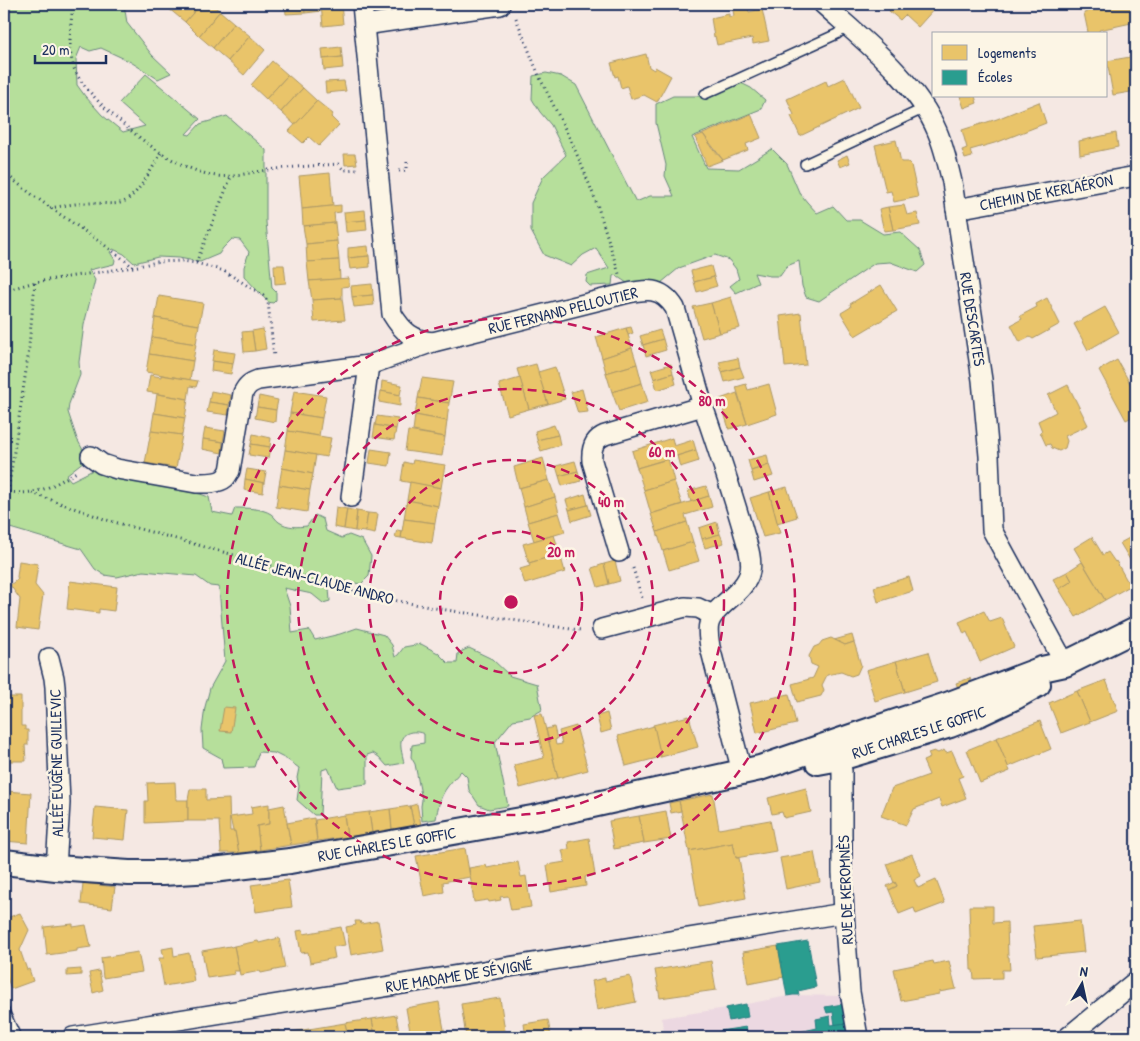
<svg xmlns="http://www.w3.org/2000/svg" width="1140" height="1041" font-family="'Patrick Hand',sans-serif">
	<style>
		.built { fill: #ecd8e1 }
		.green { fill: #b6df9b; stroke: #68877c }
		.homes { fill: #e9c46a; stroke: #ab9766 }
		.schools { fill: #2a9d8f; stroke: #267c80 }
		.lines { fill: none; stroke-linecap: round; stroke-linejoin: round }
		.service-casing { stroke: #1b2f5e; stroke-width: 12 }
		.minor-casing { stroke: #1b2f5e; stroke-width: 22 }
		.tertiary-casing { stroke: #1b2f5e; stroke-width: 28 }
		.path { stroke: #1b2f5e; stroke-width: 3; stroke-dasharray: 1 4; stroke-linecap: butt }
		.service { stroke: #fcf5e5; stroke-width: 9 }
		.minor { stroke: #fcf5e5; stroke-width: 19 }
		.tertiary { stroke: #fcf5e5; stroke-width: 24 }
		.ring { fill: none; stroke: #c2185b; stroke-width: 2.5; stroke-dasharray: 9 6 }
		.labels { text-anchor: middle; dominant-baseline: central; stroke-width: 5; stroke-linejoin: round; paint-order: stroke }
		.street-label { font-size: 16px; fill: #1b2f5e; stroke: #fcf5e5 }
		.centre { fill: #c2185b; stroke: #fcf5e5; stroke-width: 2.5 }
		.ring-label { font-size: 15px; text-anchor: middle; font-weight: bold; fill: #c2185b; stroke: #fcf5e5; stroke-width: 5; stroke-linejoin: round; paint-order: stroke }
	</style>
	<rect width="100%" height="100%" fill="#f5e8e3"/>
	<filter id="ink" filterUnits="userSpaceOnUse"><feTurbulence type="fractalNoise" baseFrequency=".02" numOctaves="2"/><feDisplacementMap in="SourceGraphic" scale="10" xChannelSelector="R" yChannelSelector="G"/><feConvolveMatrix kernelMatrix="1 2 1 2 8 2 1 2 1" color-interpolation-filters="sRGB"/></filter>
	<g filter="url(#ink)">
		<polygon class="built" points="793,995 841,996 849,1037 666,1037 661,1018 726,1008"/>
		<g class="green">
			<path d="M4 4H124L127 23 152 55 171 73 158 79 129 61 101 48 90 51 81 47 76 59 77 85 85 96 102 115 123 132 145 126 119 103 146 74 200 119 186 134 190 135 200 124 227 116 266 150V222L272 288 276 292V300L273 303 268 302 244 276V267L249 252 240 240 232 239 223 248 219 254 200 262 179 258 158 257 134 263 124 254 113 249 110 252 115 260 114 264 89 270 95 280 84 325 79 362 80 375 69 404 68 412 77 439 83 450 84 461 66 475 71 481 93 470 120 479 200 494 209 497 212 512 232 516 235 508C245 508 262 508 271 514 274 516 276 520 279 522 288 528 297 527 307 526L315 515 323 519 326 531 342 538 349 535 362 540 371 556 369 576 361 584 324 578 329 588 330 601 323 603 312 594 284 588 290 606 292 633 309 630 315 640 340 634 357 628 384 635 392 645 395 657 398 655 404 647 421 644 438 653 448 663H457L458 653 469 648 492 659 510 676 537 684 542 710 530 717 513 720 495 742 508 806 489 809 479 805 469 790 467 777 461 771C444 790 440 794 436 819L422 821 421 806 422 800 415 764 411 757 412 745 424 743V734C416 730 402 731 401 742 400 748 403 757 404 763L387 766 379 757 373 753 367 755V784L337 788 328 768 322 770 320 815H314L297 800 299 786 297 778 299 768 288 760 274 753 259 752 254 767 223 768 221 758 203 748 202 730 205 707 210 688 225 661 219 587 210 586 196 576 143 571 117 577 104 575 95 569 81 549 10 528 4 529Z"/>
			<polygon points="546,73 561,76 576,85 636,202 650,196 674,196 665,176 666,165 656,123 656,104 673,96 705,96 739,82 751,88 765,100 761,109 692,137 706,168 739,169 772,149 787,164 799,192 807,202 817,213 833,206 846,220 860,220 883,234 900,232 920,250 925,265 917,272 890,262 875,263 819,301 806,297 802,286 799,261 787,266 780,276 770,276 754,273 758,283 736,293 730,286 739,279 736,269 729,260 715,255 679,268 661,283 648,282 627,283 615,275 613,276 612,285 590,286 586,282 587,275 609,268 596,248 583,255 571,266 544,255 531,231 531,203 543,177 566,155 551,125 540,112 532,99 533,76"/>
		</g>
		<g class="homes">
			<polygon points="172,4 201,4 185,22 168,8"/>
			<polygon points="201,4 211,4 220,11 199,36 185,22"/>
			<polygon points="285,4 304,4 305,13 286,14"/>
			<polygon points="304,4 321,4 322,11 305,13"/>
			<polygon points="321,4 341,4 343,24 323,26"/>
			<polygon points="732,4 747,4 749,12 762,9 769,41 753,44 752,38 717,45 715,36 714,37 711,18 729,14 729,17 734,16"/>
			<polygon points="895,4 930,4 935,8 918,27 905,15 900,20 889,11"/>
			<polygon points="1087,4 1099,4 1100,9 1125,4 1136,4 1136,22 1099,30 1100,34 1082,34 1088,32 1084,13 1088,12"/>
			<polygon points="220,11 234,23 213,48 199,36"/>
			<polygon points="234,23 250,36 228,61 213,48"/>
			<polygon points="250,36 265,50 244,75 228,61"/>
			<polygon points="341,47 342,57 323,59 322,49"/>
			<polygon points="646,54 649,67 654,70 655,67 671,76 657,102 644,95 631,99 627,86 621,88 618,76 615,77 611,63"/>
			<polygon points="1136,56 1136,91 1113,95 1107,61"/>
			<polygon points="342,57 343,68 324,70 323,59"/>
			<polygon points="272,61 288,75 266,99 251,85"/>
			<polygon points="288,75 303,88 281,112 266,99"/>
			<polygon points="845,78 859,108 800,136 791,116 794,115 787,99 826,81 828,86"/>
			<polygon points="344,81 346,91 326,93 325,82"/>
			<polygon points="303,88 317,101 295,125 281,112"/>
			<polygon points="960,96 975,96 977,103 964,108"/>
			<polygon points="317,101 333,114 331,117 339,125 319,146 309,137 303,143 289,131"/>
			<polygon points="1039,102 1046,123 998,142 970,150 972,157 965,159 962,150 967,148 962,130 997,119"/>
			<polygon points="751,114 761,138 746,144 748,150 723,160 703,134"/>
			<polygon points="1116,133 1118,147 1080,155 1079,141"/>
			<polygon points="703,134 714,150 723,160 707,166 695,137"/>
			<polygon points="896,140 901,162 908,162 911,165 918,197 894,202 891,191 886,192 875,145"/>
			<polygon points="344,154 355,154 357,164 345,165"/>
			<polygon points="847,155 850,163 840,167 837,160"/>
			<polygon points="330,173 333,206 302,209 299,176"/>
			<polygon points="341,205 341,212 334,213 335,223 303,226 302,209"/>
			<polygon points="904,205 907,215 917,213 920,225 893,230 888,207"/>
			<polygon points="888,207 893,230 884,231 879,209"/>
			<polygon points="365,210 366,220 345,222 344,212"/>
			<polygon points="366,220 367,230 346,232 345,222"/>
			<polygon points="335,223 337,241 306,244 303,226"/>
			<polygon points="337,241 339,260 307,262 306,244"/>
			<polygon points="368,246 369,256 348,258 348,248"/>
			<polygon points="369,256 370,267 350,269 348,258"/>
			<polygon points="339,260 340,279 309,281 307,262"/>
			<polygon points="274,265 284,265 286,283 275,284"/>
			<polygon points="711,266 714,277 694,282 691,271"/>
			<polygon points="714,277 717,286 697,292 694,282"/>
			<polygon points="349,278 349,286 342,287 342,298 312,300 309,281"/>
			<polygon points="372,284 373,295 352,297 351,286"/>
			<polygon points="881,285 897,311 855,336 841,313 851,307 850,304"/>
			<polygon points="373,295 374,305 354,307 352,297"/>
			<polygon points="159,296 203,303 199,325 155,318"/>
			<polygon points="731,297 740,328 720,333 711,303"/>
			<polygon points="342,298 345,320 314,322 312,300"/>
			<polygon points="1047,298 1060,324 1033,339 1030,337 1020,342 1011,325 1022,319 1020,316 1037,307 1036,304"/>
			<polygon points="711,303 720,333 702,338 693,307"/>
			<polygon points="1105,307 1119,332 1088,350 1074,324"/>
			<polygon points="801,313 806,365 785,367 780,316"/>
			<polygon points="155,318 199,325 196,344 152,337"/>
			<polygon points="631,327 633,333 628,335 626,328"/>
			<polygon points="626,328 632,348 602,358 596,337"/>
			<polygon points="263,329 266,349 255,351 252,331"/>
			<polygon points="660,330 663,339 643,345 640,336"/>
			<polygon points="252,331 255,351 244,352 242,332"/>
			<polygon points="152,337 196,344 193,361 149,354"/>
			<polygon points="663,339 666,350 646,356 643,345"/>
			<polygon points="632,348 637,364 606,373 602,358"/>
			<polygon points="214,350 235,353 233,364 212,361"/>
			<polygon points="149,354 193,361 190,380 146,372"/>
			<polygon points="738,358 740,367 722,372 719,362"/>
			<polygon points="1117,360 1136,394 1136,415 1126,420 1099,370"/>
			<polygon points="212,361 233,364 231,374 211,371"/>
			<polygon points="536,364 548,404 529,409 517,369"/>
			<polygon points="637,364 642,383 612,392 606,373"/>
			<polygon points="671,364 673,373 654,379 651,370"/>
			<polygon points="555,367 565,399 548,404 538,372"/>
			<polygon points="740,367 744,377 725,382 722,372"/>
			<polygon points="673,373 676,384 657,390 654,379"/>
			<polygon points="150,375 161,377 161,375 198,381 196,387 190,386 188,399 147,392"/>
			<polygon points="422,378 453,382 449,403 418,398"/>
			<polygon points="520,378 529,409 508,415 499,384"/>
			<polygon points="382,381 402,385 400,395 381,391"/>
			<polygon points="642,383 648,402 619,411 612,392"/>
			<polygon points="746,384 748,390 769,384 777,414 747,424 736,387"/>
			<polygon points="1068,385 1088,425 1065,436 1067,441 1065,448 1059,451 1052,448 1050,444 1046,445 1040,432 1042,431 1038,421 1056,412 1048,395"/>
			<polygon points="582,389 588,412 578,413 571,392"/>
			<polygon points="211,391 231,395 229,405 209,402"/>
			<polygon points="294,391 326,396 322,418 290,413"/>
			<polygon points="381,391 400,395 400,406 379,402"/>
			<polygon points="737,393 747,424 729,429 720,399"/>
			<polygon points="157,394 188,399 185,418 154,413"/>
			<polygon points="259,396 278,400 276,410 257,407"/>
			<polygon points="418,398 449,403 447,421 415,415"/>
			<polygon points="209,402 229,405 228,415 207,412"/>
			<polygon points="257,407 276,410 275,422 255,418"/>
			<polygon points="154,413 185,418 182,435 151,431"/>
			<polygon points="290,413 322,418 319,436 288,431"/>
			<polygon points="415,415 447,421 445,437 413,431"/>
			<polygon points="377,416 398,419 396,429 375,425"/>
			<polygon points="375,425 396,429 394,440 373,437"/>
			<polygon points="554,425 558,435 537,440 535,431"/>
			<polygon points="205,428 225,431 223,442 203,439"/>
			<polygon points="151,431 182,435 176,468 145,463"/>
			<polygon points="288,431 331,438 327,457 285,450"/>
			<polygon points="408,431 445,437 442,456 405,451"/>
			<polygon points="253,434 271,438 270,447 251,444"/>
			<polygon points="558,435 560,445 541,451 537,440"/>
			<polygon points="672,438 674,446 693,440 696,450 637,468 632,451"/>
			<polygon points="203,439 223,442 222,453 202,449"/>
			<polygon points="251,444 270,447 268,458 249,455"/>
			<polygon points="371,449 391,452 389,466 369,463"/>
			<polygon points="285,450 316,455 313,474 282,468"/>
			<polygon points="696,450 699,461 680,467 677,456"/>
			<polygon points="767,455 769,465 751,471 748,460"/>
			<polygon points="543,458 549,480 519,488 514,467"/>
			<polygon points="668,459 674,481 644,490 637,468"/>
			<polygon points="413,460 445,465 441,488 401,481 404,462 412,464"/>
			<polygon points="575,461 578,471 559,476 556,466"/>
			<polygon points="769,465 773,476 754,482 751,471"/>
			<polygon points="282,468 313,474 310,490 279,485"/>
			<polygon points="247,469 266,472 264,483 245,479"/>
			<polygon points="578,471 581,481 562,486 559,476"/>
			<polygon points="245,479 264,483 263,493 244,490"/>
			<polygon points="549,480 555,497 524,507 519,488"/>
			<polygon points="674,481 682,504 651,514 644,490"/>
			<polygon points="410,482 441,488 438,506 407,500"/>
			<polygon points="279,485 310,490 307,512 276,507"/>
			<polygon points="706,486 709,496 691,502 688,491"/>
			<polygon points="787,487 797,517 777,523 769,492"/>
			<polygon points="769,492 780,533 763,537 750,498"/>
			<polygon points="585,494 588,505 569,510 566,500"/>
			<polygon points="709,496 712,507 685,515 687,522 657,532 651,514"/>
			<polygon points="555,497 559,513 528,522 524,507"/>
			<polygon points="407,500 438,506 435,523 404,519"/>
			<polygon points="588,505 591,515 572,521 569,510"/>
			<polygon points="336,507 347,509 344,529 334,527"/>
			<polygon points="347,509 357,511 355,531 344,529"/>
			<polygon points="357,511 368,513 365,532 355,531"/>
			<polygon points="368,513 378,514 375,534 365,532"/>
			<polygon points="559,513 565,532 534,541 528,522"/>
			<polygon points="404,519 435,523 432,543 401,538"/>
			<polygon points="687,522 693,542 663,551 657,532"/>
			<polygon points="717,522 720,534 702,539 699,528"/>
			<polygon points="397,530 402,531 401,538 395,537"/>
			<polygon points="720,534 724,543 705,548 702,539"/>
			<polygon points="554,535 560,554 529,563 523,544"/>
			<polygon points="1092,537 1103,555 1108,552 1115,562 1116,561 1130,586 1105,600 1074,548"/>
			<polygon points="1131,537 1136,546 1136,570 1120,543"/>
			<polygon points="693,542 699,561 669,570 663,551"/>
			<polygon points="560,554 565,572 525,584 520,569 530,566 529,563"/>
			<polygon points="19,561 38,564 35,585 43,595 38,630 17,627 20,599 10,585 18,579 17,577"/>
			<polygon points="615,561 620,581 609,584 604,564"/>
			<polygon points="1082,562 1105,600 1076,617 1059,589 1072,581 1067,572"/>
			<polygon points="604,564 609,584 598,587 592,568"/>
			<polygon points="1067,572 1072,581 1059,589 1053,579"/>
			<polygon points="909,577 913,591 878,602 874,587"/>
			<polygon points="70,581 117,587 114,611 99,609 99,613 67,609"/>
			<polygon points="984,611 990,622 1002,618 1014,647 980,662 967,632 964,634 959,622"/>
			<polygon points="852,635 854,642 845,645 834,640"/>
			<polygon points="831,638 845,645 854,642 861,665 857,674 851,676 841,672 827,675 822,685 824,690 821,696 797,702 792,684 813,678 818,667 811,664 809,656 814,647 819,645 822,641"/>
			<polygon points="928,652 937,682 905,692 896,661"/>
			<polygon points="896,661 905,692 875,701 866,670"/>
			<polygon points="970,678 972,683 958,688 956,683"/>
			<polygon points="1106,680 1118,711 1090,722 1077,691"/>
			<polygon points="1077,691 1090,722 1061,733 1049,703"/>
			<polygon points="789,694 796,724 757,733 750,703"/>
			<polygon points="4,697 21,697 21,726 25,726 25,730 28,730 28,745 25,745 26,761 7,761 7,752 4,752"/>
			<polygon points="224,707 235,708 231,732 220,731"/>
			<polygon points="607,713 611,730 601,733 597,716"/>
			<polygon points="542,714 558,778 520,788 514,765 544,758 534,715"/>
			<polygon points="689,716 698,747 661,757 653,725"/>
			<polygon points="1040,721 1051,749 1008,767 996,738"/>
			<polygon points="576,726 588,770 558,778 546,729 554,727 557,739 555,740 556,745 562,744 559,731"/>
			<polygon points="654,726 661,757 626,766 618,736"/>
			<polygon points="996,738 1010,771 980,783 967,750"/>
			<polygon points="944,750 946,753 952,751 963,776 958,778 966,798 942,807 939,799 914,809 906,825 881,816 892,788 929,775 923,761 930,758 928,753 934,751 938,753"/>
			<polygon points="175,782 176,800 188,800 188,821 145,823 145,801 148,801 147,783"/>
			<polygon points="806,788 811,812 784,818 782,812 772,814 768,798"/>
			<polygon points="190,789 206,789 206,800 229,799 230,831 235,831 239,853 221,853 219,821 188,821 188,800"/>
			<polygon points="6,791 31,793 28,843 4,841"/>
			<polygon points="713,794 719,829 770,820 776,851 736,858 733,843 689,851 679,801"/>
			<polygon points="679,801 681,811 671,813 669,803"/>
			<polygon points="269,804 269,824 257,826 260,850 239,853 235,831 233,831 230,817 252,814 251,807"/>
			<polygon points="417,804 421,825 414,826 410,806"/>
			<polygon points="284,805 291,845 260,850 257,826 269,824 269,808"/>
			<polygon points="410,806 414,826 392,830 390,809"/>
			<polygon points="95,807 128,810 125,840 92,837"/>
			<polygon points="390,809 392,830 372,833 369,812"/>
			<polygon points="666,811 671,839 644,843 639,816"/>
			<polygon points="369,812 372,833 347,837 344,815"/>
			<polygon points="344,815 347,837 317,841 315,820"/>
			<polygon points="639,816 644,843 614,849 609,821"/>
			<polygon points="314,818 317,841 291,845 287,823"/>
			<polygon points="589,838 595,875 585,877 586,886 551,892 547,865 565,862 562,850 569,849 568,842"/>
			<polygon points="733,843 736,858 739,858 746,898 699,907 689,851"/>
			<polygon points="465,848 470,877 443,882 444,892 424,896 416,856"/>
			<polygon points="814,852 820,882 786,889 780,858"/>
			<polygon points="912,854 921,876 914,880 918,888 936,880 945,903 916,914 914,908 899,914 889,890 897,886 895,882 894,883 887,864"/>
			<polygon points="518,862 521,877 526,876 531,907 511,910 508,896 500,897 501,900 489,902 488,900 474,902 469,868 486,865 487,868"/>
			<polygon points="288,880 292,907 256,912 251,885"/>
			<polygon points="895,882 897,886 889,890 887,886"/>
			<polygon points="83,883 115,887 112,908 81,904"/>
			<polygon points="969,906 993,906 993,923 1007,922 1008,957 1009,957 1010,970 1002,970 1002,978 974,979 973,970 971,970"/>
			<polygon points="20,913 29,930 20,950 27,970 29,969 33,981 11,989 4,969 4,919"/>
			<polygon points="355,921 360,921 361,924 378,921 383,949 351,955 346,927 356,925"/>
			<polygon points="1080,921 1084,952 1037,957 1033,926"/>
			<polygon points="73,924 73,927 86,925 91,947 77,949 77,951 47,955 44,927"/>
			<polygon points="341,927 345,945 333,947 335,958 310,963 308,952 301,953 297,931 303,930 304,934"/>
			<polygon points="279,938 285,968 261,973 260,971 240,975 234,946 258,941 259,943"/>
			<polygon points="230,946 231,947 234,946 239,971 234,971 235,974 207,978 202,951"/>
			<polygon points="778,946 784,977 748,984 743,952"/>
			<polygon points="173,947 174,956 189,953 194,981 164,986 159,958 164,958 162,949"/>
			<polygon points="138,952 142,972 103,978 101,958"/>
			<polygon points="711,961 716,990 660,998 655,970"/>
			<polygon points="933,961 934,964 949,961 956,989 939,992 939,994 901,1001 894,969"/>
			<polygon points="81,969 81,975 67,976 67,970"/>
			<polygon points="99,971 103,990 93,993 89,973"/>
			<polygon points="630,976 636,1002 597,1010 592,981 605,978 605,981"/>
			<polygon points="500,998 505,1031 466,1037 461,1004"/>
			<polygon points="439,1002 445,1035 433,1037 411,1037 406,1008"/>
			<polygon points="396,1015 400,1037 375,1037 372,1019"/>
			<polygon points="1132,1016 1136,1016 1136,1037"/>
			<polygon points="372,1019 375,1037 348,1037 345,1023"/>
			<polygon points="548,1020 551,1037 526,1037 524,1024"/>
			<polygon points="345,1023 348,1037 292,1037 291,1032"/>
			<polygon points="280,1030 281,1037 231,1037"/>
			<polygon points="979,1032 981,1037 961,1037 961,1036"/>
		</g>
		<g class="schools">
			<polygon points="808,941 816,987 798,991 799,995 793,995 787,996 778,946"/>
			<polygon points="746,1004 748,1017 729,1021 726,1008"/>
			<polygon points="843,1004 847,1023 835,1025 833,1012 827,1013 825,1007"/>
			<polygon points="830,1016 831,1025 847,1023 850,1037 785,1037 784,1032 794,1030 795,1033 817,1028 816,1019"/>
			<polygon points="746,1027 748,1037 721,1037 720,1031"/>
		</g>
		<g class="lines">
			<g class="service-casing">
				<g id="service">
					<polyline points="705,94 837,34 847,26"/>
					<polyline points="805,164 925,108"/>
					<polyline points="4,1011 16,1037"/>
				</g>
			</g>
			<g class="minor-casing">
				<g id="minor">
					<polyline points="362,4 364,25"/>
					<path d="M823 4C863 40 916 81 937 131 944 147 948 165 952 182L982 380 989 456 992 530 1065 664"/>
					<polyline points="956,209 1136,176"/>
					<path d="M433 342C412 340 403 332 392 314L364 25 500 5"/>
					<path d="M703 406C717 447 731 488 743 530 746 542 753 557 750 571 746 593 713 606 709 624 707 631 709 639 710 647L742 772"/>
					<path d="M91 456 102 464 117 469 196 483C204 483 218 484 225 478 227 476 228 473 230 471L243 393C247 385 250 383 258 380L369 365 433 342 624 294C646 289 661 286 675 308L703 406 605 435C593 440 591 449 592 461L619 552"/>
					<polyline points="351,497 369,365"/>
					<polyline points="602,629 685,607 698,608 713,615"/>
					<polyline points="49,658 54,678 55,687 60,803 56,868"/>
					<polyline points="837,746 842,771 842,872 844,913 850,992 858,1037"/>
					<polyline points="73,1037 844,913"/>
					<polyline points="1068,1037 1136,981"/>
				</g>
			</g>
			<g class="tertiary-casing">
				<g id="tertiary">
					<polyline points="818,762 840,758 950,725 981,713 1015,697 1038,684"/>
					<polyline points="4,862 56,868 129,873 162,873 213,870 290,861 538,817 760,768 871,730 947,705 1042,669 1065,664 1136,629"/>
				</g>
			</g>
			<g class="path">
				<path d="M73 4C71 25 67 48 74 68 84 95 137 137 161 153 175 162 199 174 217 176 234 178 245 173 262 171 287 167 313 166 338 164L344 170 357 169"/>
				<polyline points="516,18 539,76 571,141 584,171 597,204 619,274"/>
				<polyline points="399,171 407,170 407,158"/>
				<path d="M4 172C44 207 92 233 133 267"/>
				<path d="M50 208C63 206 76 203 89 203 101 202 116 207 127 200 140 191 153 167 161 153"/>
				<polyline points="196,263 224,271 264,296 268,302 274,357"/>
				<polyline points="4,291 35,282"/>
				<path d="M4 491C36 497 51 487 78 471"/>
				<polyline points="8,492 28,357 35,282 133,267 157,262 182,261 196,263 231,177"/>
				<polyline points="32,493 107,520 245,558 349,590 372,596 440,609 571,629 583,630"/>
				<polyline points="633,568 642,598"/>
			</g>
			<use href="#service" class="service"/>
			<use href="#minor" class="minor"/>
			<use href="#tertiary" class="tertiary"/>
		</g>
	</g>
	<g class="ring">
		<circle cx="511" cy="602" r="71"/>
		<circle cx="511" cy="602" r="142"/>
		<circle cx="511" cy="602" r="213"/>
		<circle cx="511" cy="602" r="284"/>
	</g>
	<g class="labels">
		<g class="street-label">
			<text transform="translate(1046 192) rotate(-11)">CHEMIN DE KERLAÉRON</text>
			<text transform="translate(563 310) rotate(-14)">RUE FERNAND PELLOUTIER</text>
			<text transform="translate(973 319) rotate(81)">RUE DESCARTES</text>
			<text transform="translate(315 578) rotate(15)">ALLÉE JEAN-CLAUDE ANDRO</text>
			<text transform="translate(919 732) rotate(-18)">RUE CHARLES LE GOFFIC</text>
			<text transform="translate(56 763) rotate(-91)">ALLÉE EUGÈNE GUILLEVIC</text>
			<text transform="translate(387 844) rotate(-10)">RUE CHARLES LE GOFFIC</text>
			<text transform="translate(845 890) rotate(-92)">RUE DE KEROMNÈS</text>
			<text transform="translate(459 975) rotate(-9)">RUE MADAME DE SÉVIGNÉ</text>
		</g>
	</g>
	<circle cx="511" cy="602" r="8" class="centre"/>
	<g class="ring-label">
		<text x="712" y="406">80 m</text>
		<text x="662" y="457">60 m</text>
		<text x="611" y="507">40 m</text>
		<text x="561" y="557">20 m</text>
	</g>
	<rect width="1140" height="1041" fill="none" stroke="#fcf5e5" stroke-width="20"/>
	<rect x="10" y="10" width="1120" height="1021" fill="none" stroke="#1b2f5e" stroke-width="2" filter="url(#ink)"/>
	<rect x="932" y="32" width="175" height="65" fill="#fcf5e5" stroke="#a2a6af"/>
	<rect x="942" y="45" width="25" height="15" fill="#e9c46a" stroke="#a2a6af"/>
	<text x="978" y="58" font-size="15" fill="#1b2f5e">Logements</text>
	<rect x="942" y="70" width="25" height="15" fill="#2a9d8f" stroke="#a2a6af"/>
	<text x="978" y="82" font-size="15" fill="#1b2f5e">Écoles</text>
	<g transform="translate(1082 984) rotate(9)" stroke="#fcf5e5" stroke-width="4" paint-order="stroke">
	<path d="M0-4L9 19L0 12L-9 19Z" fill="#1b2f5e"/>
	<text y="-8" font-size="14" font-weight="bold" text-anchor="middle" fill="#1b2f5e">N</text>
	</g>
	<path d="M35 55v8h71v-8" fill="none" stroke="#1b2f5e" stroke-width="2.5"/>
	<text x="42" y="55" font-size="15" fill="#1b2f5e" stroke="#fcf5e5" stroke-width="4" paint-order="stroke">20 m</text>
</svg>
